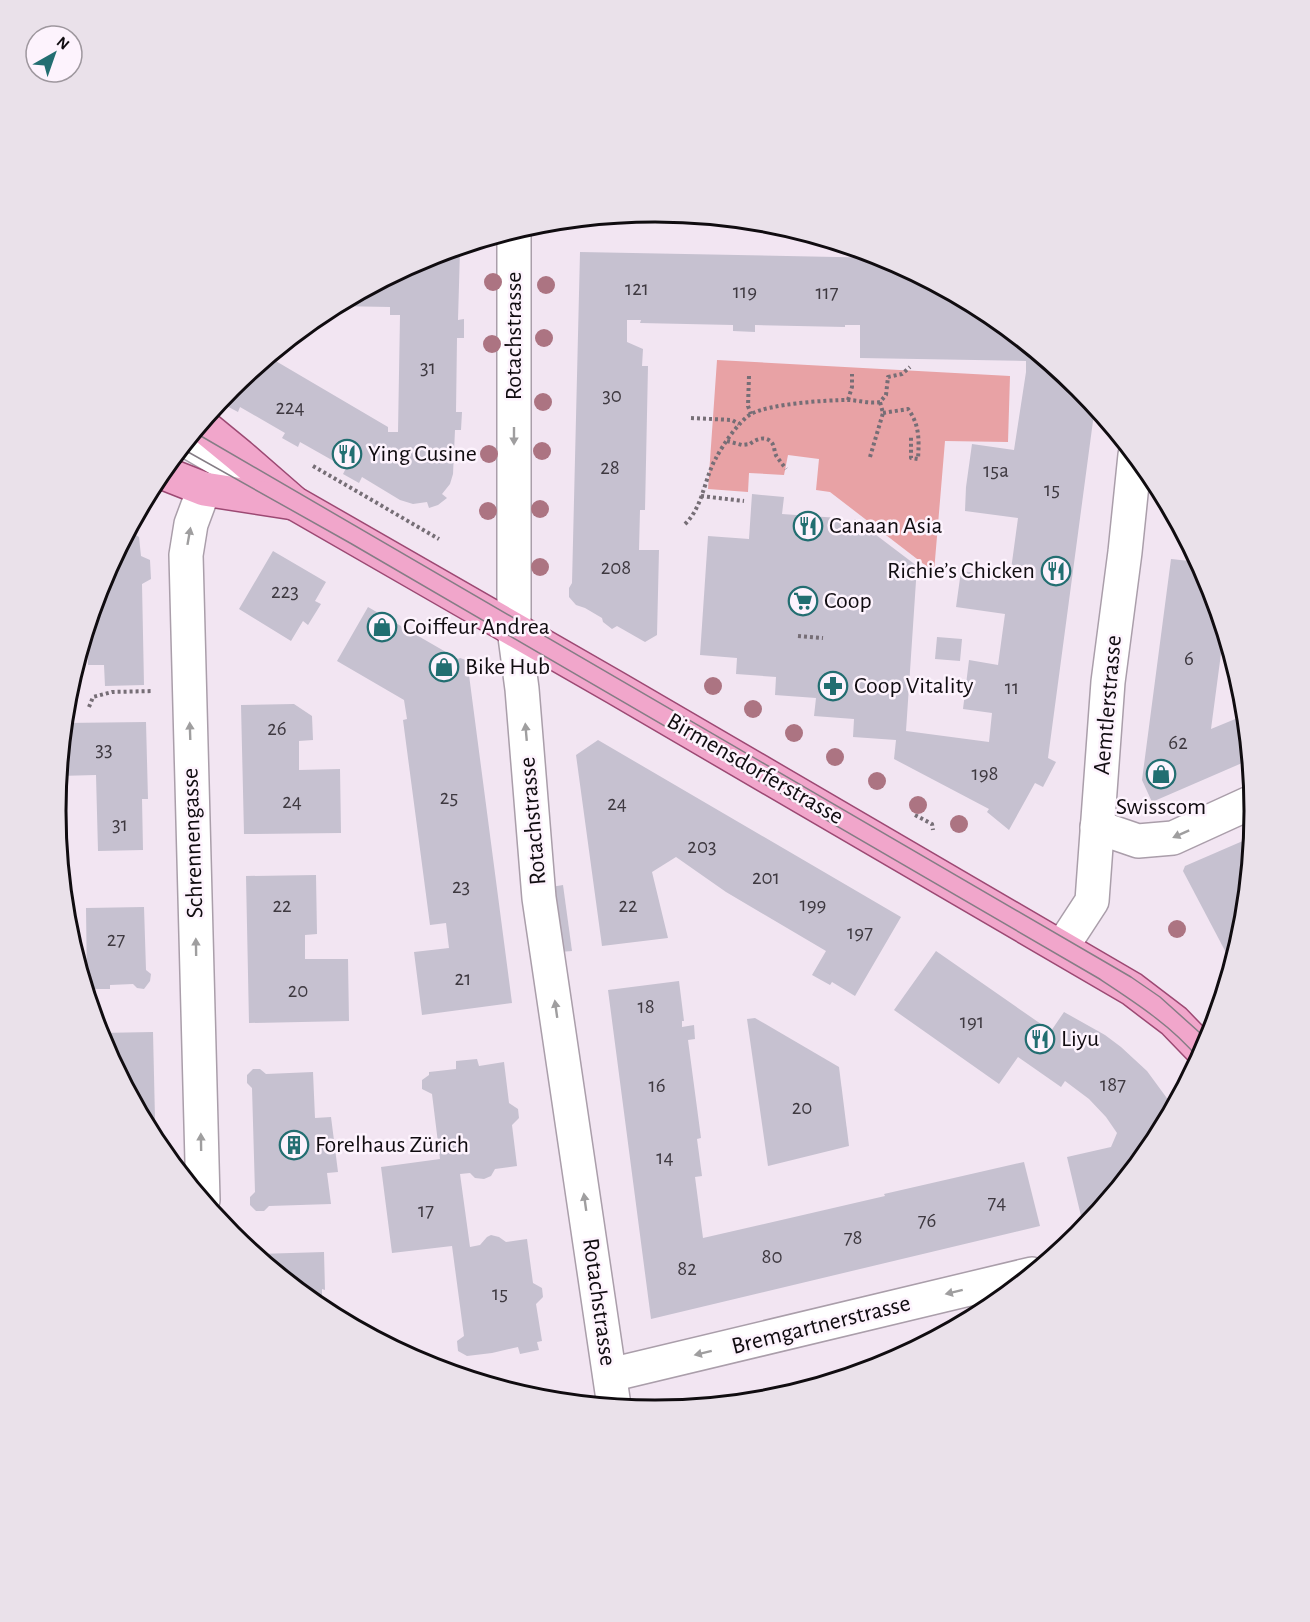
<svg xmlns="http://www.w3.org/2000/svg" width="1310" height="1622" font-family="'Alegreya Sans',sans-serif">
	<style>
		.green { fill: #e8a2a5 }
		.building { fill: #c6c1d0 }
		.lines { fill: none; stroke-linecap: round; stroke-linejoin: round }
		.minor-casing { stroke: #aa9eaa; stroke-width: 36 }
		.major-casing { stroke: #9c4973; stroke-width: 36 }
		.path { stroke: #766e76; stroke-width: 4; stroke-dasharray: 3 3; stroke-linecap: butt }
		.minor { stroke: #fff; stroke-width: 33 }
		.major { stroke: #f1a6cb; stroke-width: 33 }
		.tram { stroke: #857d85; stroke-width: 1.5 }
		.tree { fill: #ac7482 }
		.oneway { fill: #9f9e9f }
		.labels { text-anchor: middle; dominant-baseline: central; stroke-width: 5; stroke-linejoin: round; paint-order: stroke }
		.number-label { font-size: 21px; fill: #3e3940 }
		.street-label { font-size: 24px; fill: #100c10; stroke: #fdf3fd }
		.poi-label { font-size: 24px; fill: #100c10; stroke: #fdf3fd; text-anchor: start }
		.rim { fill: none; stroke: #100c10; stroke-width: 3 }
	</style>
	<rect width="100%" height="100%" fill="#f2e5f2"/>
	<polygon class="green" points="717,360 1010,376 1008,442 945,441 934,572 830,492 816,490 819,459 788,455 784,475 749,473 748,492 708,489"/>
	<g class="building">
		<polygon points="450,250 460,250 458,320 464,319 464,338 457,338 456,412 462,412 461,430 455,430 453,474 450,484 442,494 447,498 438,505 429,508 427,502 413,504 400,500 362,477 359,483 343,474 346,468 300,442 298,447 282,438 285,433 240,407 238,412 221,403 225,398 223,397 231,387 266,359 272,363 274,360 388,427 388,432 398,432 400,315 390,315 390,307 335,306 426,257"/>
		<polygon points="580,252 886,258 988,313 1079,387 1095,406 1048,758 1056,762 1043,787 1035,783 1009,830 987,812 989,809 894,759 896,740 853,737 854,719 814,716 816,698 775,695 776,677 736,674 737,658 700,655 708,536 749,539 752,494 784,497 782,514 839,518 849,526 855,519 917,566 906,731 989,742 992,713 963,709 969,660 998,665 1005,614 956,607 961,571 1010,577 1018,518 965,511 966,487 972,444 1014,450 1026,372 1026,361 860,358 860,325 845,325 845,327 755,325 755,332 733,331 733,325 640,323 641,320 627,320 627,342 643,349 642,366 648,366 645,510 640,510 639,550 659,550 657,635 645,642 617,626 612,629 603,622 602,618 585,608 576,605 569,597 569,588 572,583"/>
		<polygon points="128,530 139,537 141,556 150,560 151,579 142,584 144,685 105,686 104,665 88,665 87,628 95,601 98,601 97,594 101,581"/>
		<polygon points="273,551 326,582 315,601 321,604 308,625 303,621 291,641 239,609"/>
		<polygon points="1171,559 1199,562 1209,582 1224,631 1211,729 1245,715 1249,760 1152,802 1142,780"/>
		<polygon points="368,607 458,659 460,658 466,660 471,667 469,675 512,1003 422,1015 414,952 449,948 446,923 430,925 403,720 407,719 404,700 337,661"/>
		<polygon points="937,637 962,639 960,661 935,659"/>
		<polygon points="294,704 312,716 313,740 299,741 299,770 340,769 341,833 244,834 241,705"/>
		<polygon points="146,722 148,799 142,799 143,850 98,851 96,775 59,776 64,723"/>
		<polygon points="598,740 901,917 855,996 832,982 830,985 812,975 826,951 726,892 676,857 652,872 668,938 602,946 576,755"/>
		<polygon points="1252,837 1243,928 1232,964 1183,871 1185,866"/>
		<polygon points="316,875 317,934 305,935 305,959 348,959 349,1021 249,1023 246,876"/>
		<polygon points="563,885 572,951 560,952 551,887"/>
		<polygon points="144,907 146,970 151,974 150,981 144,989 137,988 133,984 110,985 110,989 93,989 93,986 87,985 86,908"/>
		<polygon points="936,951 1051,1031 1064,1012 1105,1035 1121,1047 1147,1071 1169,1101 1173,1108 1153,1144 1097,1212 1081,1216 1067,1157 1111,1147 1117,1133 1106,1117 1089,1099 1065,1081 1061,1087 1018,1057 999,1084 894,1010"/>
		<polygon points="679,981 684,1021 682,1021 682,1027 694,1025 695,1039 688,1040 701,1138 697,1139 702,1176 695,1177 703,1238 885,1196 884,1194 1024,1162 1040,1226 651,1319 608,990"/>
		<polygon points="755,1018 839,1067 849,1146 768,1166 747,1019"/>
		<polygon points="153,1032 155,1119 143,1120 101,1040 99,1033"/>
		<polygon points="477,1059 479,1066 504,1062 509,1103 518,1109 519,1118 512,1125 517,1166 495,1169 491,1176 484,1179 475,1178 470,1173 460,1174 470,1247 480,1245 487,1237 491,1235 499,1237 506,1242 527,1239 533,1283 542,1288 543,1297 536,1304 542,1341 537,1342 539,1350 520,1354 518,1347 492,1353 467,1356 458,1351 457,1341 464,1336 452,1246 392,1253 381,1167 440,1159 432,1094 422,1089 422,1080 429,1075 429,1072 456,1069 456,1061"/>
		<polygon points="253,1069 260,1069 266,1074 313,1072 315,1118 331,1117 338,1172 327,1173 331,1204 269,1206 264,1211 256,1211 250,1205 250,1197 255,1192 252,1088 247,1083 247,1075"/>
		<polygon points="324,1252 325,1290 322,1289 322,1305 320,1305 321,1308 259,1257 258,1254"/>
		<polygon points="891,1360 884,1365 772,1399 704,1406 704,1404 723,1399"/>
	</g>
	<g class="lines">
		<g class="minor-casing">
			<g id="minor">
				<polyline points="514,230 514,629 522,689 539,898 614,1406"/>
				<polyline points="187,441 256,481"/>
				<polyline points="1097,827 1138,841 1173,838 1254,801"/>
				<polyline points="1062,947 1092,901 1108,682 1125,552 1135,455"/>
				<polyline points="203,1200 186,555 191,524 204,489"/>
				<polyline points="610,1375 1032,1274"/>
			</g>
		</g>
		<g class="major-casing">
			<g id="major">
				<polyline points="201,424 240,456 294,503 616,688 1132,989 1174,1021 1203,1051"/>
				<polyline points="161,472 204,489 294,503"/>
			</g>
		</g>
		<g class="path">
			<polyline points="749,376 748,406 751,414"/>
			<polyline points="848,400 852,387 852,374"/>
			<path d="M883 413 908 409C920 425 919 441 918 459L911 458V436"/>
			<polyline points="691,418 732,420 739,424"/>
			<path d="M727 441 742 445 750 444C756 439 766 435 772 443 775 447 774 453 777 457 780 461 783 465 786 469"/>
			<polyline points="870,457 883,413 880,402"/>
			<polyline points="313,466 439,539"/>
			<polyline points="701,496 744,501"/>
			<path d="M685 524C703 507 704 479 716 458 723 445 738 422 751 414 769 404 826 400 847 400 858 400 869 404 880 402L886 395 888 377 902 374 910 367"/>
			<polyline points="798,636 823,638"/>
			<polyline points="89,707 93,697 112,692 153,691"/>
			<polyline points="915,815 932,824 933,830"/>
		</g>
		<use href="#minor" class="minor"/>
		<use href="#major" class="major"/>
		<g class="tram">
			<polyline points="194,432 1131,977 1160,997 1209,1041"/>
			<path d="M181 448 350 543 1098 978C1133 1001 1172 1026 1199 1059"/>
		</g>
	</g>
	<g class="tree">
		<circle cx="493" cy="282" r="9"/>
		<circle cx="546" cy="285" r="9"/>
		<circle cx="544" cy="338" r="9"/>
		<circle cx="492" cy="344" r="9"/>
		<circle cx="543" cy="402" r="9"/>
		<circle cx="542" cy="451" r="9"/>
		<circle cx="489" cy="454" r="9"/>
		<circle cx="540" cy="509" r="9"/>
		<circle cx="488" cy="511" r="9"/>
		<circle cx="540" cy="567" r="9"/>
		<circle cx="713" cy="686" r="9"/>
		<circle cx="753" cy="709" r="9"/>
		<circle cx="794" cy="733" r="9"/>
		<circle cx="835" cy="757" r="9"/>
		<circle cx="877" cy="781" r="9"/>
		<circle cx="918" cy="805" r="9"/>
		<circle cx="959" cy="824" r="9"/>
		<circle cx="1177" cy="929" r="9"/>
	</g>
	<defs><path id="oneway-solid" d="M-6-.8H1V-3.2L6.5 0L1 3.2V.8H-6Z" transform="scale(1.5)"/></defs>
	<g class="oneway">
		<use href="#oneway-solid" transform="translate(514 436) rotate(90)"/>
		<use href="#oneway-solid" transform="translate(189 536) rotate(-80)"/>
		<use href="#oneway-solid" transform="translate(190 731) rotate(-92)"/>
		<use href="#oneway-solid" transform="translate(526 732) rotate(-95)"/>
		<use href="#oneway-solid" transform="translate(1181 834) rotate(156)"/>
		<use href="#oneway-solid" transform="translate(196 947) rotate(-91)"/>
		<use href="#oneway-solid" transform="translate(556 1009) rotate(-98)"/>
		<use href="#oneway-solid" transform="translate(201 1142) rotate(-91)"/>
		<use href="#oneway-solid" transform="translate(585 1202) rotate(-98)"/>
		<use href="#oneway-solid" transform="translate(954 1292) rotate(166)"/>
		<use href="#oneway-solid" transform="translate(703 1353) rotate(166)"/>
	</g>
	<defs>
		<g id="restaurant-ring" transform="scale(1.5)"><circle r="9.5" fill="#fdf3fd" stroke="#226e71" stroke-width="1.5"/><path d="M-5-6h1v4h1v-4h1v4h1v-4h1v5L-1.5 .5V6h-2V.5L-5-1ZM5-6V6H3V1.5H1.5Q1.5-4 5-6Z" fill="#226e71"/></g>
		<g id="supermarket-ring" transform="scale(1.5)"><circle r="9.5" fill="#fdf3fd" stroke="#226e71" stroke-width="1.5"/><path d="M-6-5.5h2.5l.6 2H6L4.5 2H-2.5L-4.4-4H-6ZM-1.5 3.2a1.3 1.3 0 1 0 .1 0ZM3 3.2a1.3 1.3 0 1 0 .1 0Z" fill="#226e71"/></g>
		<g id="shop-ring" transform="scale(1.5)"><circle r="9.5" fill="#fdf3fd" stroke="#226e71" stroke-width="1.5"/><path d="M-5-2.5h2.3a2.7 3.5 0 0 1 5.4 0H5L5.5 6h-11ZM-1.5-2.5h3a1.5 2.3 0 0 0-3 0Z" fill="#226e71"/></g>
		<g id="pharmacy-ring" transform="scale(1.5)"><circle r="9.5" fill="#fdf3fd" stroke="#226e71" stroke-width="1.5"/><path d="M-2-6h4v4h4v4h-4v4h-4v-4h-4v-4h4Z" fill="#226e71"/></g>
		<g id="building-ring" transform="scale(1.5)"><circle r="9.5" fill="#fdf3fd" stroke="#226e71" stroke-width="1.5"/><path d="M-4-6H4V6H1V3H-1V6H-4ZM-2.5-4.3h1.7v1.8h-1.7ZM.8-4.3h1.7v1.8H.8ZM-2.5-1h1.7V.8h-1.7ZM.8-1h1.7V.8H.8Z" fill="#226e71"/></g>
	</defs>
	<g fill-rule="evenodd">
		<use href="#restaurant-ring" x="347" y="454"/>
		<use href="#restaurant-ring" x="808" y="526"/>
		<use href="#restaurant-ring" x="1056" y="571"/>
		<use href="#supermarket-ring" x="803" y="601"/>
		<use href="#shop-ring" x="382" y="627"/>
		<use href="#shop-ring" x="444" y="667"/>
		<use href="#pharmacy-ring" x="833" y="686"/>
		<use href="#shop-ring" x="1161" y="774"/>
		<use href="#restaurant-ring" x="1040" y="1039"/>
		<use href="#building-ring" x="294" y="1145"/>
	</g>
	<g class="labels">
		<g class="number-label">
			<text x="637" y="288">121</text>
			<text x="745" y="291">119</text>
			<text x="827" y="292">117</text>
			<text x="428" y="367">31</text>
			<text x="612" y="395">30</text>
			<text x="290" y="407">224</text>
			<text x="610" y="467">28</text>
			<text x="996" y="470">15a</text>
			<text x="1052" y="489">15</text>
			<text x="616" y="567">208</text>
			<text x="285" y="591">223</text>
			<text x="1189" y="658">6</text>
			<text x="1012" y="687">11</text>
			<text x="277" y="728">26</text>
			<text x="1178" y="742">62</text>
			<text x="104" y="749">33</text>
			<text x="985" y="773">198</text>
			<text x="449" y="797">25</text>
			<text x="292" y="801">24</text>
			<text x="617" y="803">24</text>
			<text x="120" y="824">31</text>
			<text x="702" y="846">203</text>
			<text x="766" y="877">201</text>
			<text x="461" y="886">23</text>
			<text x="813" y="904">199</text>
			<text x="282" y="905">22</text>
			<text x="628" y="905">22</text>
			<text x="860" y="932">197</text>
			<text x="116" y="939">27</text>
			<text x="463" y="978">21</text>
			<text x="298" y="990">20</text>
			<text x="646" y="1006">18</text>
			<text x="972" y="1021">191</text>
			<text x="1113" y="1084">187</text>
			<text x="657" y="1085">16</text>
			<text x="802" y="1107">20</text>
			<text x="665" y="1157">14</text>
			<text x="997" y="1202">74</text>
			<text x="426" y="1210">17</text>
			<text x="927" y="1220">76</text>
			<text x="853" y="1237">78</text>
			<text x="772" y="1256">80</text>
			<text x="687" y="1268">82</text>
			<text x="500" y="1293">15</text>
		</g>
		<g class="street-label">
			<text transform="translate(514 336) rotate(-90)">Rotachstrasse</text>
			<text transform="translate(1108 705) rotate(-85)">Aemtlerstrasse</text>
			<text transform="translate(755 769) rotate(30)">Birmensdorferstrasse</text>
			<text transform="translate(533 821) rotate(-95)">Rotachstrasse</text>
			<text transform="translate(193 843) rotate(-92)">Schrennengasse</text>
			<text transform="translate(599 1302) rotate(82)">Rotachstrasse</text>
			<text transform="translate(821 1325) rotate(-14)">Bremgartnerstrasse</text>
		</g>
		<g class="poi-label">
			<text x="368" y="454">Ying Cusine</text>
			<text x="829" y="526">Canaan Asia</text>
			<text x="1035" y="571" text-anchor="end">Richie’s Chicken</text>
			<text x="824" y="601">Coop</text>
			<text x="403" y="627">Coiffeur Andrea</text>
			<text x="465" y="667">Bike Hub</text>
			<text x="854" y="686">Coop Vitality</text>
			<text x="1161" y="807" text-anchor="middle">Swisscom</text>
			<text x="1061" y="1039">Liyu</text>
			<text x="315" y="1145">Forelhaus Zürich</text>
		</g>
	</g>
	<path d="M0 0H1310V1622H0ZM66 811a589 589 0 1 1 1178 0a589 589 0 1 1-1178 0Z" fill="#eae1ea" fill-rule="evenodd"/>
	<path class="rim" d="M66 811a589 589 0 1 1 1178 0a589 589 0 1 1-1178 0Z"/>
	<g transform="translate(54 54) rotate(40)"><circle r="28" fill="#fdf3fd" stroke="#9e979e" stroke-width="1.5"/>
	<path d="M0-4.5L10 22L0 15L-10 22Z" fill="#226e71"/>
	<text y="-9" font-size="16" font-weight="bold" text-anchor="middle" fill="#100c10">N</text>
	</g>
</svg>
